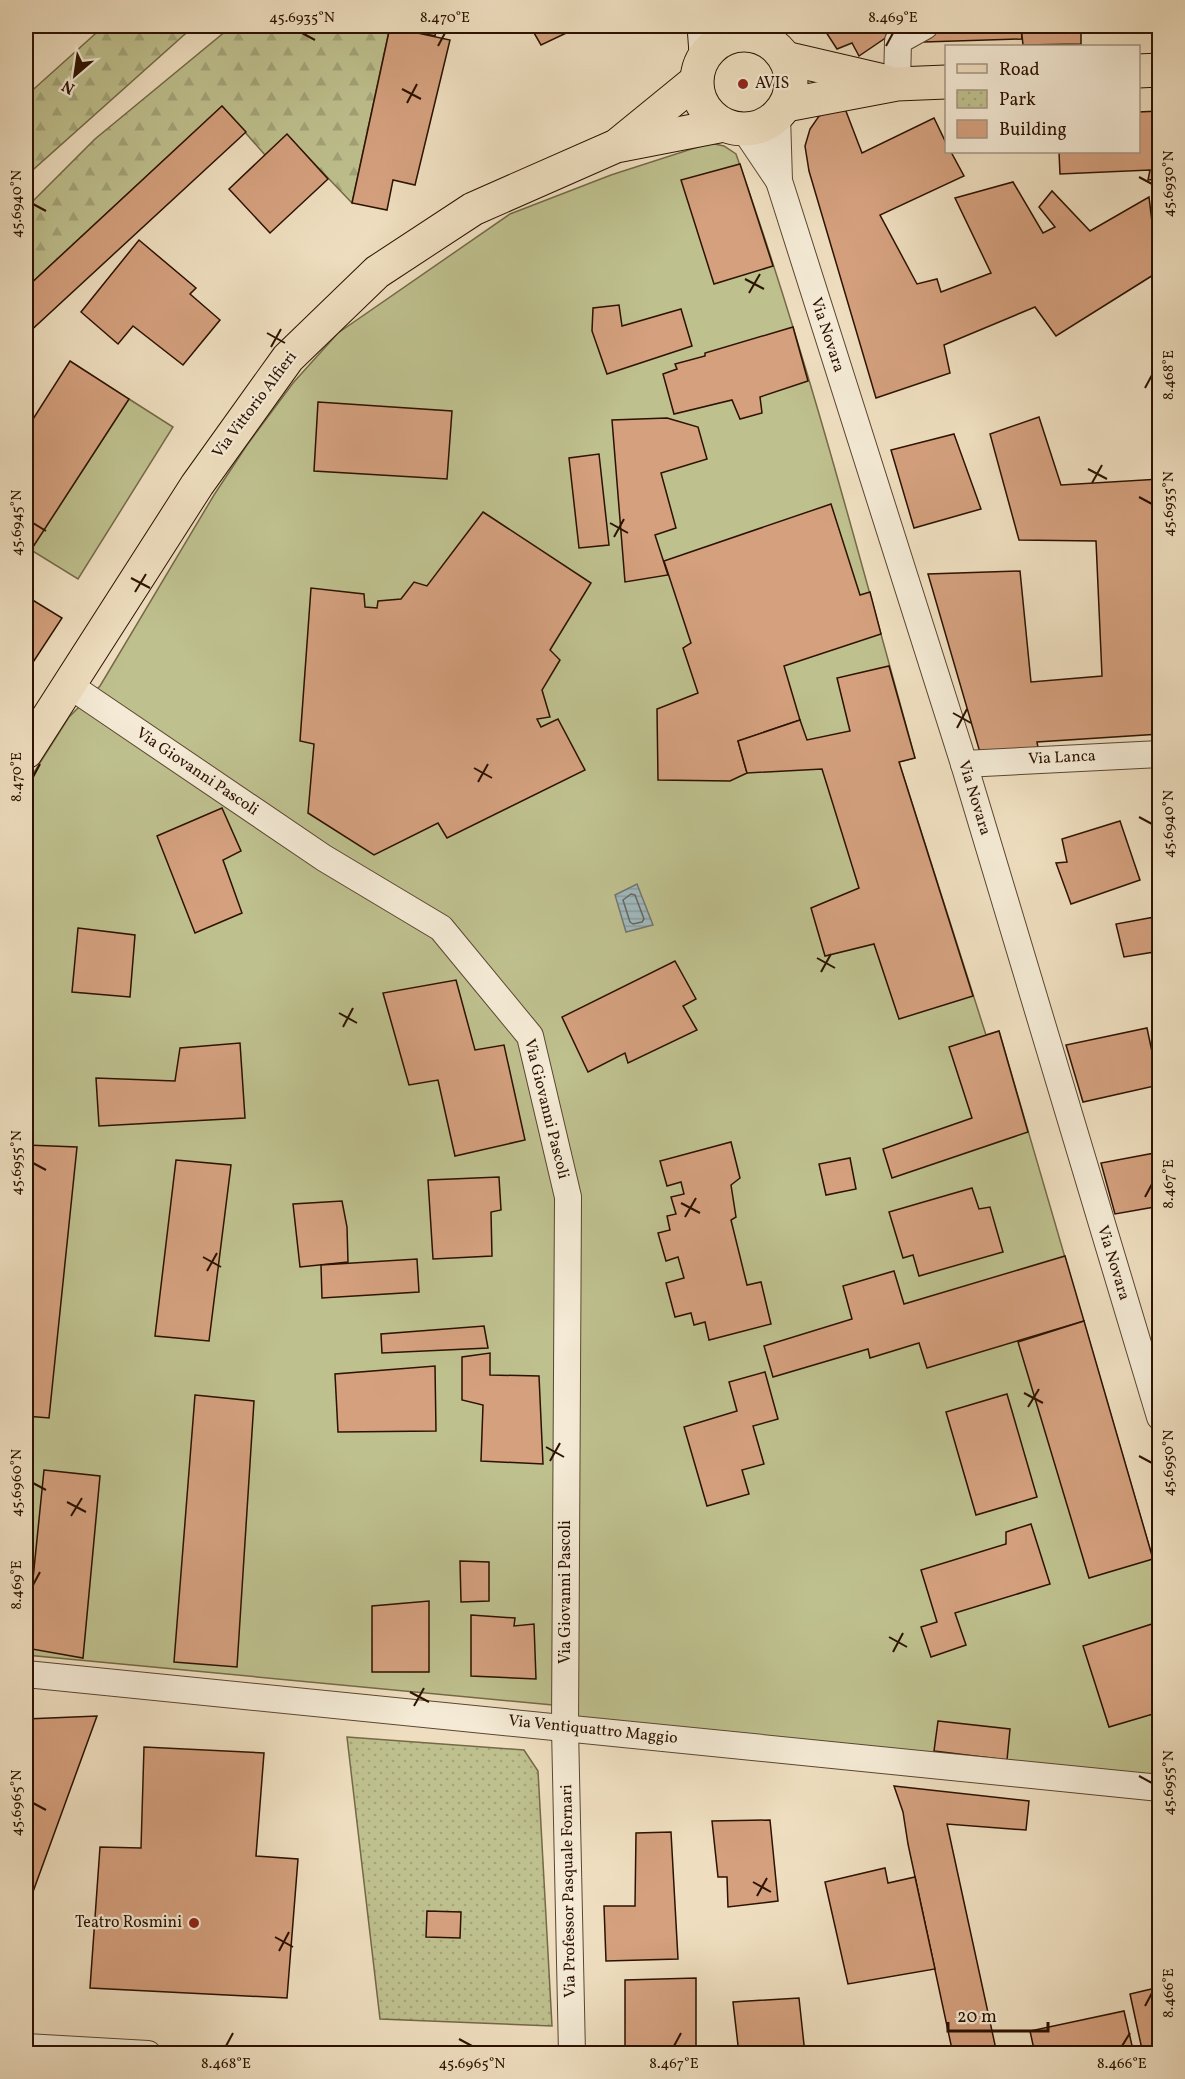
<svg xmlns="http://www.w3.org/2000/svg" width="1185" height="2079" font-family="Vollkorn,serif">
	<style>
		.grass { fill: #bec08e; stroke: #756947; stroke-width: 1.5 }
		.forest { fill: url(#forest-firs); stroke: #756947; stroke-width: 1.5 }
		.park { fill: url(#park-dots); stroke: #756947; stroke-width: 1.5 }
		.water { fill: url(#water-rules); stroke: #727672; stroke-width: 1.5 }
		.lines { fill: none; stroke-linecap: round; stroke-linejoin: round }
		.shore { stroke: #66665f; stroke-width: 1.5 }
		.building { fill: #d4a07e; stroke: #2c1200; stroke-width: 1.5 }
		.street-casing { stroke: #5c4530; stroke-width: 28 }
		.secondary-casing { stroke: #2c1200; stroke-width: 35 }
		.primary-casing { stroke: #2c1200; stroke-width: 35 }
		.street { stroke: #f4ead5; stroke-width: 26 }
		.secondary { stroke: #f4ead5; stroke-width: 33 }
		.primary { stroke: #eedebf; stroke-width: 33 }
		.ticks { fill: none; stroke: #2c1200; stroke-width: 2 }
		.poi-dot { fill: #8f2418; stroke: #f4ead5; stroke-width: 2 }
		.labels { text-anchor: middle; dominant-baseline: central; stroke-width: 4.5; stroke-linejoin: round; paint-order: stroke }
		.poi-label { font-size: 16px; fill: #2c1200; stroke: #f4ead5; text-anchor: start }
		.street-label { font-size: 16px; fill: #2c1200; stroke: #f4ead5 }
		.neatline { fill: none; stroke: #2c1200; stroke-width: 2 }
		.ticks-label { font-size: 15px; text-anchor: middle; fill: #2c1200 }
	</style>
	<defs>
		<pattern id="forest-firs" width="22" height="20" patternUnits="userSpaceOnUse" patternTransform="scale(1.5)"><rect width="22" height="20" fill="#bec08e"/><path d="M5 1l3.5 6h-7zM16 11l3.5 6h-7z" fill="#a3a479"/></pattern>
		<pattern id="park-dots" width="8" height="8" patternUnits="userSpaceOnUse" patternTransform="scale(1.5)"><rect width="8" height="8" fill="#bec08e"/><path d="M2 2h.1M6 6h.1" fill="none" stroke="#a3a479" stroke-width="1.8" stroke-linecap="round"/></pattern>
		<pattern id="water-rules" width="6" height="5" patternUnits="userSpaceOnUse" patternTransform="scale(1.5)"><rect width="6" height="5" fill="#a0b9be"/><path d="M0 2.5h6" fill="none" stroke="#8a9ea2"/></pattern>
	</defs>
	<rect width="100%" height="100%" fill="#eedebf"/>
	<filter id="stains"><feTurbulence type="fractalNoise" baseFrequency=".00333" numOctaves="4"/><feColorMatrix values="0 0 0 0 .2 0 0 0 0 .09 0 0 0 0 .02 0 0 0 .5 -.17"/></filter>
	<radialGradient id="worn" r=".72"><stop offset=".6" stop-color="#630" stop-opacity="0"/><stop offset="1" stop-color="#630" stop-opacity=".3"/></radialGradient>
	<g class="grass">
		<path d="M710 143 724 146 736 154C806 352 859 555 915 758L899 762 986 1035 999 1031 1159 1580V1788L576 1729 574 1707 26 1655V785L69 717 100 686 214 495 247 445 293 383 338 333 510 214 611 175Z"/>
		<polygon points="129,399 173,427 78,579 31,550"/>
	</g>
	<g class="forest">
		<polygon points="104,26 194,26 26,176 26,96"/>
		<polygon points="232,26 390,26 352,203 287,135 265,155 222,106 26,288 26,208 95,139"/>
	</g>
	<polygon class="park" points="347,1737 524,1750 538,1771 552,2026 380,2019"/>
	<polygon class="water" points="637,884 653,925 626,932 615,895"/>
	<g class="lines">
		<polygon class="shore" points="631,894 635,895 644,919 642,922 633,924 630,922 623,900"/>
	</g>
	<g class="building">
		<polygon points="389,26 437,26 435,36"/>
		<polygon points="530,26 581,26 541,45"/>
		<polygon points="822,26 903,26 859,56 852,43 837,49"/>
		<polygon points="940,26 1021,26 1022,39 924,42 921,36"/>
		<polygon points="1021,26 1081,26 1081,44 1023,45"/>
		<polygon points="1103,26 1160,26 1160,29 1103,33"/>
		<polygon points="390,27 450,40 415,185 393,180 387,210 352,203"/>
		<polygon points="222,106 246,132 26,335 26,288"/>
		<polygon points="844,106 862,153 934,118 946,143 946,152 951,152 964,176 880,215 917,284 937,279 941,292 991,273 955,198 1013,182 1043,233 1055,227 1039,207 1052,191 1090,231 1149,197 1158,272 1056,336 1035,307 944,345 950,373 876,398 809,171 805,146 810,129 819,116"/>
		<polygon points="1160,111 1160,179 1148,180 1150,170 1060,174 1059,152 1138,152 1138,112"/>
		<polygon points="287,134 328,179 270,233 229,189"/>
		<polygon points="740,164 773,266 714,284 681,180"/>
		<polygon points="139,240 196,288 190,294 220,320 183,365 133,326 118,344 81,312"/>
		<polygon points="619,305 622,326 681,309 692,346 607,374 592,331 593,308"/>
		<polygon points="1156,311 1160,311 1160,386"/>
		<polygon points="793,327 808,381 760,397 762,413 740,419 732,400 674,414 663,374 677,369 675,364 705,356 705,353"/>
		<polygon points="70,361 129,399 31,550 26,546 26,430"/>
		<polygon points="318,402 452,411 447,479 314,471"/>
		<polygon points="1039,417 1061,485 1160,479 1160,734 1037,742 1039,753 981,756 928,574 1020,571 1031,682 1102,676 1096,541 1019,540 990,434"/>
		<polygon points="667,418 698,427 707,459 661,473 676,528 655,535 668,575 625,582 612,420"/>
		<polygon points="954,434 981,509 914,528 891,450"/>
		<polygon points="599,454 609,545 579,548 569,458"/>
		<polygon points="831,504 860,595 870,592 881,634 784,666 800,720 738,741 747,773 730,781 658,780 657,709 698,693 683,648 691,643 664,561"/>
		<polygon points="483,512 591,583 550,650 560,660 542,690 550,717 537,719 541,727 558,719 585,770 447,838 438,823 374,855 308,813 314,744 300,741 311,588 364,594 365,607 377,608 378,601 401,599 414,582 427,586"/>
		<polygon points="26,596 62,618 26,673"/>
		<polygon points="889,666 915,758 899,762 973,996 899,1019 874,944 825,956 811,908 859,888 822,769 747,773 738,741 800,720 807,740 850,731 837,678"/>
		<polygon points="222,808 241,851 223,860 242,913 195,933 157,836"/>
		<polygon points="1120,821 1140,880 1071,904 1056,863 1067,862 1062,839"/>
		<polygon points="1160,916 1160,951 1124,957 1116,924"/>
		<polygon points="78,928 135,935 130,997 72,992"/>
		<polygon points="675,961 696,999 683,1006 697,1030 628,1063 625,1053 588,1072 562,1017"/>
		<polygon points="456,980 475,1050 504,1045 525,1140 455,1156 438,1080 409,1085 383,993"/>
		<polygon points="1147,1028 1159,1085 1083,1102 1066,1045"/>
		<polygon points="999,1031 1028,1132 892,1178 883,1149 972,1118 949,1047"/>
		<polygon points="240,1043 245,1118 99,1126 96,1078 175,1081 180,1048"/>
		<polygon points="1160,1104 1160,1142 1152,1105"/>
		<polygon points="731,1142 740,1178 731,1185 736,1217 731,1220 747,1285 761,1282 771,1324 709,1340 705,1322 694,1325 691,1313 675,1317 666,1283 684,1278 678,1257 666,1261 658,1233 670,1230 667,1216 676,1214 671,1197 684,1194 681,1182 667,1186 660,1161"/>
		<polygon points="26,1145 77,1147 49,1418 26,1416"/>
		<polygon points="1160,1152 1160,1206 1115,1214 1101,1163"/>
		<polygon points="850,1158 856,1189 826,1195 819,1164"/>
		<polygon points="176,1160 231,1165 209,1341 155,1336"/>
		<polygon points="499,1177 501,1210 491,1212 492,1256 433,1259 428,1180"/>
		<polygon points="972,1188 979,1209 990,1207 1003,1252 919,1276 913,1255 903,1258 889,1212"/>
		<polygon points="342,1201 347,1227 348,1262 300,1267 293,1204"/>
		<polygon points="1065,1256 1084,1321 927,1368 919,1343 870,1358 868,1349 773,1377 764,1346 852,1319 843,1286 894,1271 904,1304"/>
		<polygon points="417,1259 419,1292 322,1298 321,1265"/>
		<polygon points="1084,1321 1153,1559 1089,1578 1018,1342"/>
		<polygon points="484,1326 488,1348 382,1353 381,1334"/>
		<polygon points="490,1353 490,1375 539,1376 543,1464 481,1461 483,1405 462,1400 462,1357"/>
		<polygon points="435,1366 436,1431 338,1432 335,1374"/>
		<polygon points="765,1372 778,1419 753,1426 764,1464 742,1470 749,1494 707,1506 684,1427 737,1411 729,1382"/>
		<polygon points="1007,1394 1037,1497 976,1515 946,1412"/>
		<polygon points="195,1395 254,1401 237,1667 174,1662"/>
		<polygon points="44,1470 100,1476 83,1658 26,1648"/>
		<polygon points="1031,1524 1050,1584 955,1613 966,1645 931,1657 921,1627 937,1622 921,1570 1006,1544 1006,1532"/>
		<polygon points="460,1561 489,1562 489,1601 461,1602"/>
		<polygon points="429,1601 429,1672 372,1672 372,1606"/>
		<polygon points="471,1615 515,1618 514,1626 534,1624 536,1679 471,1676"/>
		<polygon points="1155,1623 1160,1638 1160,1712 1109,1727 1083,1646"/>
		<polygon points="97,1716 26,1911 26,1719"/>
		<polygon points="938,1721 1010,1729 1007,1760 934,1751"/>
		<polygon points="144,1747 264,1753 256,1856 298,1859 287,1998 90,1988 100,1847 141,1848"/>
		<polygon points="894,1786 1029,1801 1026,1830 947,1824 997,2054 953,2054 908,1844 903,1812"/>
		<polygon points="1153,1814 1160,1815 1160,1867 1156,1866"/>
		<polygon points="770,1820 778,1901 728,1907 727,1877 718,1877 712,1821"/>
		<polygon points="671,1832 678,1959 606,1961 604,1906 635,1906 636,1833"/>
		<polygon points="885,1868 888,1883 915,1877 935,1969 848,1984 825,1882"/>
		<polygon points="427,1911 461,1912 460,1938 426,1937"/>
		<polygon points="696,1978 696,2054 625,2054 625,1980"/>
		<polygon points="1160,1987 1160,2054 1143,2054 1130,1994"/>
		<polygon points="799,1998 805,2054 739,2054 733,2002"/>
		<polygon points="1124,2011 1134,2054 1035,2054 1030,2031"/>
	</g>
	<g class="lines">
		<g class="street-casing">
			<g id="street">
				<polyline points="897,84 898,41 925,26"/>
				<polyline points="777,116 779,181 964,764 1160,1417"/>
				<polyline points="744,129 779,181"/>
				<polyline points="69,685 324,858 441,928 530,1036 568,1197 565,1728 572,2054"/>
				<polyline points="964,764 1160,754"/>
				<polyline points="26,1674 1160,1788"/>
				<polyline points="26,2047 148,2054"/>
			</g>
		</g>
		<g class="secondary-casing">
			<g id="secondary">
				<polyline points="704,26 706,53"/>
				<polyline points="750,26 754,35"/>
			</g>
		</g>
		<g class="primary-casing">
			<g id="primary">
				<circle cx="744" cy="82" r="47"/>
				<polyline points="785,58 884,81"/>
				<polyline points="1138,71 1160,70"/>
				<polyline points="786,105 897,84 946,82"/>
				<polyline points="620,143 696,81"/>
				<polyline points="26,752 197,485 288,358 377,272 473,209 616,146 724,125"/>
			</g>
		</g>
		<use href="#street" class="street"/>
		<use href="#secondary" class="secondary"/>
		<use href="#primary" class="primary"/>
	</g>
	<path class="ticks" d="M302 33 315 40M438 46 445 33M886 46 893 33M402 89 421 99M407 103 417 84M1139 177 1152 184M33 204 46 211M745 279 764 289M749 293 760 274M267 333 285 343M271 347 281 329M1145 388 1152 375M1088 469 1107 479M1092 483 1102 465M1139 497 1152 504M33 523 46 531M610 523 628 533M614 537 624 519M131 578 150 588M135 592 146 574M953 713 971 723M957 728 967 709M474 768 492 778M33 777 40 764M478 782 488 764M1139 817 1152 824M817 958 835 968M821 972 831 954M339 1013 357 1023M343 1027 353 1008M33 1163 46 1170M1145 1197 1152 1184M681 1203 700 1213M685 1217 696 1198M203 1257 221 1267M207 1271 217 1253M1024 1393 1043 1403M1028 1407 1039 1389M546 1447 564 1457M1139 1456 1152 1463M550 1461 560 1443M33 1483 46 1490M67 1502 86 1512M71 1516 82 1498M33 1585 40 1572M889 1637 907 1647M893 1652 903 1633M410 1692 429 1702M414 1706 424 1688M1139 1776 1152 1783M33 1803 46 1810M753 1882 771 1892M757 1896 767 1878M275 1937 293 1947M279 1951 289 1932M1145 2006 1152 1993M459 2039 472 2046M226 2046 233 2033M674 2046 681 2033M1122 2046 1130 2033"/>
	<g class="poi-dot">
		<circle cx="743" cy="84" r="6"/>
		<circle cx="194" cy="1923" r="6"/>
	</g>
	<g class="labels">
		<g class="poi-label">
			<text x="755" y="84">AVIS</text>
			<text x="182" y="1923" text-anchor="end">Teatro Rosmini</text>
		</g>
		<g class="street-label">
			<text transform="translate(827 335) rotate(72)">Via Novara</text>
			<text transform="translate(255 405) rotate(-53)">Via Vittorio Alfieri</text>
			<text transform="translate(1062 758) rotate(-3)">Via Lanca</text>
			<text transform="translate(197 772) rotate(34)">Via Giovanni Pascoli</text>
			<text transform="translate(974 798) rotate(73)">Via Novara</text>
			<text transform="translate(546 1109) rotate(76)">Via Giovanni Pascoli</text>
			<text transform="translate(1113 1263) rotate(73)">Via Novara</text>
			<text transform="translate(566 1592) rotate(-90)">Via Giovanni Pascoli</text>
			<text transform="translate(593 1730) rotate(6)">Via Ventiquattro Maggio</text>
			<text transform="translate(569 1891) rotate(-91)">Via Professor Pasquale Fornari</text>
		</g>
	</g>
	<rect width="1185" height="2079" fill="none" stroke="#eedebf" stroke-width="66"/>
	<rect x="945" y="45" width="195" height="108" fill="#f4ead5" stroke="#a49480" stroke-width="1.5"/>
	<rect x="957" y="64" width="30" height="9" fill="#eedebf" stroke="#a49480" stroke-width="1.5"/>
	<text x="999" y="75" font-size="18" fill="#2c1200">Road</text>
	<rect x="957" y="90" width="30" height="18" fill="url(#park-dots)" stroke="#a49480" stroke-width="1.5"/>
	<text x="999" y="105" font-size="18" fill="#2c1200">Park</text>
	<rect x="957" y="120" width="30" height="18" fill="#d4a07e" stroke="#a49480" stroke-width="1.5"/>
	<text x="999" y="135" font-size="18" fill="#2c1200">Building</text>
	<g transform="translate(75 75) rotate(209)" stroke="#f4ead5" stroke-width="4.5" paint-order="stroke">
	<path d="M0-4.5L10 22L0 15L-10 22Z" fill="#2c1200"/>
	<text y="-9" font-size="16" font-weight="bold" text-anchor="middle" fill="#2c1200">N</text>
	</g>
	<path d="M948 2022v9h100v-9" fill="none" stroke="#2c1200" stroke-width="3"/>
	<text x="957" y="2022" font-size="18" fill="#2c1200" stroke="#f4ead5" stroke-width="4.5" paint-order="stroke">20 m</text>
	<rect x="33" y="33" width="1119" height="2013" class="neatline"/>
	<g class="ticks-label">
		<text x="302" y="22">45.6935°N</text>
		<text x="445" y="22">8.470°E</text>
		<text x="893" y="22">8.469°E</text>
		<text transform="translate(1168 184) rotate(-90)" y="5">45.6930°N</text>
		<text transform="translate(16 204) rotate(-90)" y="5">45.6940°N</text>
		<text transform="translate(1168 375) rotate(-90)" y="5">8.468°E</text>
		<text transform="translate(1168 504) rotate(-90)" y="5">45.6935°N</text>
		<text transform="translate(16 523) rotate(-90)" y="5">45.6945°N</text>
		<text transform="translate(16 777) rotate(-90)" y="5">8.470°E</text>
		<text transform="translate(1168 824) rotate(-90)" y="5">45.6940°N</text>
		<text transform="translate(16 1163) rotate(-90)" y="5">45.6955°N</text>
		<text transform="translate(1168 1184) rotate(-90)" y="5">8.467°E</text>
		<text transform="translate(1168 1463) rotate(-90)" y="5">45.6950°N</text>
		<text transform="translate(16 1483) rotate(-90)" y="5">45.6960°N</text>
		<text transform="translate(16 1585) rotate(-90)" y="5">8.469°E</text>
		<text transform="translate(1168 1783) rotate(-90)" y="5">45.6955°N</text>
		<text transform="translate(16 1803) rotate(-90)" y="5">45.6965°N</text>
		<text transform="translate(1168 1993) rotate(-90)" y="5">8.466°E</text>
		<text x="226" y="2068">8.468°E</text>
		<text x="472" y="2068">45.6965°N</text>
		<text x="674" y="2068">8.467°E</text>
		<text x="1122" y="2068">8.466°E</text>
	</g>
	<rect width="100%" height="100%" filter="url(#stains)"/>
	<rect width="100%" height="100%" fill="url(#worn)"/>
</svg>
